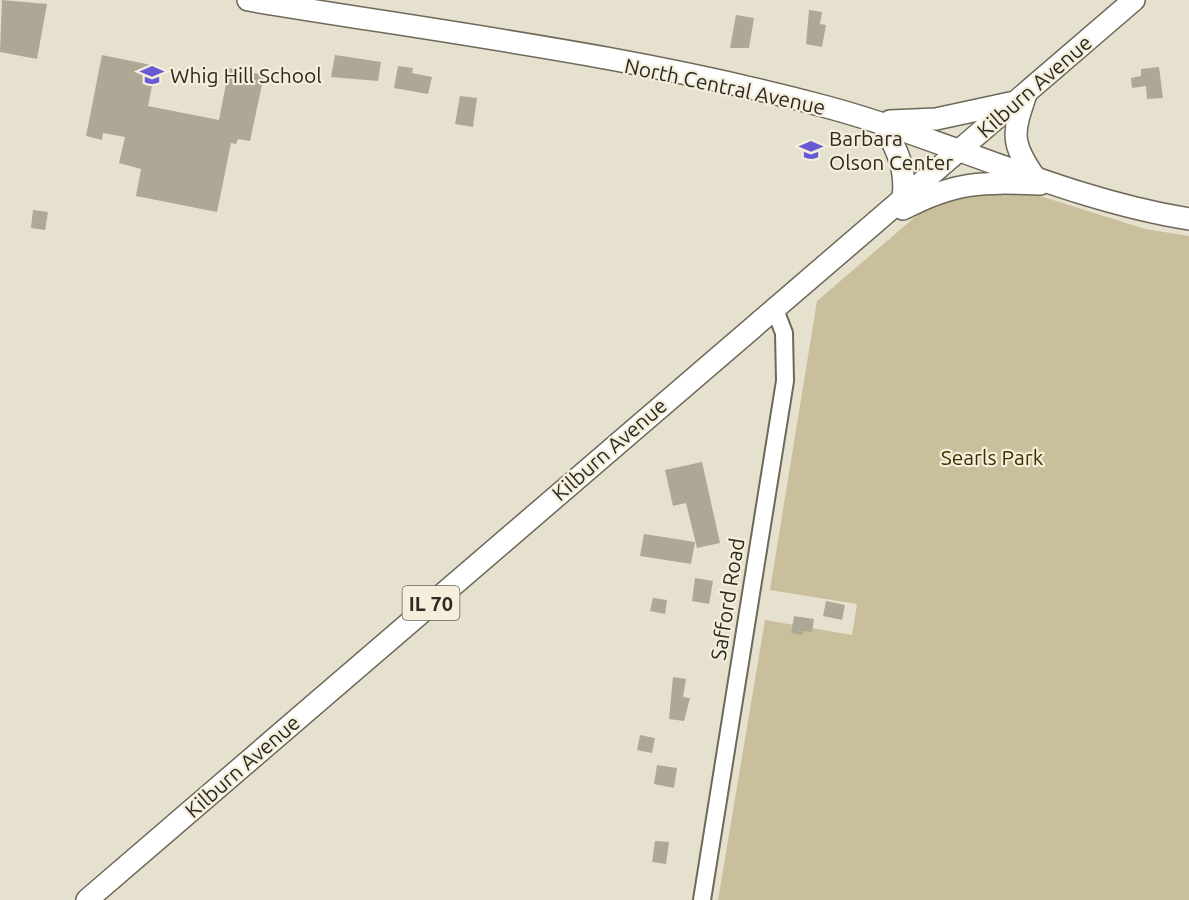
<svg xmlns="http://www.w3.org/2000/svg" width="1189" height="900" font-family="Ubuntu,sans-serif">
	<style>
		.green { fill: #c9bf9d }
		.building { fill: #ada896 }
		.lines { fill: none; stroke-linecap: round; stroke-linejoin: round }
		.minor-casing { stroke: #6d6858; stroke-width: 20 }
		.major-casing { stroke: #6d6858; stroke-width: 24 }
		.minor { stroke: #fff; stroke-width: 16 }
		.major { stroke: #fff; stroke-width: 21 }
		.labels { text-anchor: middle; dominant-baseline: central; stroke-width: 4.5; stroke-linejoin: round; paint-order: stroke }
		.shield { fill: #f4eedb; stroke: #68655a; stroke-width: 1.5 }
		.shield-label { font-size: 20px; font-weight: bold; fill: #2c2a23 }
		.poi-label { font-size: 21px; fill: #2c2a23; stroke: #f4eedb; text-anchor: start }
		.street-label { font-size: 21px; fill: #2c2a23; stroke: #f4eedb }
		.park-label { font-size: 21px; fill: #3c3001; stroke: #f4eedb }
	</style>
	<rect width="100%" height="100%" fill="#e6e1ce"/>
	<polygon class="green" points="1018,189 1145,229 1189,236 1189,900 718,900 765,620 852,635 857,604 770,590 817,301 936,199"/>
	<g class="building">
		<polygon points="2,0 47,4 37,59 0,52"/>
		<polygon points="809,10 822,12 820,24 826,25 822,47 806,44"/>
		<polygon points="736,15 754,18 749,48 730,48"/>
		<polygon points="102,55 156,66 148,106 219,120 229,68 264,75 250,141 238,139 236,144 231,143 217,212 136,196 141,169 119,163 125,137 103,133 102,140 86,136"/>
		<polygon points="335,55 381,62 378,81 331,77"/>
		<polygon points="398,66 413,68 412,73 432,77 428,94 394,88"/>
		<polygon points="1159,67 1163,98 1147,99 1146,86 1132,88 1131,78 1141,76 1141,69"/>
		<polygon points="460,96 477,98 473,127 455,124"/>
		<polygon points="33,210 48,212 45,230 31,228"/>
		<polygon points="702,462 720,543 697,548 686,503 673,506 665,470"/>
		<polygon points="644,534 695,542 691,564 640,556"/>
		<polygon points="695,578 713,581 709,604 692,601"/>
		<polygon points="653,598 667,600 665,614 650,611"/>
		<polygon points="826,601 845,605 842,620 823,616"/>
		<polygon points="794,616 814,619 812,632 803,631 803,635 791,633"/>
		<polygon points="673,677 686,679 683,697 690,698 684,721 669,719"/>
		<polygon points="640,735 655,738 652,753 637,750"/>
		<polygon points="657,765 677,768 674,788 654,784"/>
		<polygon points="655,841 669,842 666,864 652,862"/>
	</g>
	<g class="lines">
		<g class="minor-casing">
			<polyline id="minor" points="702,900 785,381 784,333 774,307"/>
		</g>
		<g class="major-casing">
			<g id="major">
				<path d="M248 0C441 32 639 56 827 107 949 140 1064 199 1189 219"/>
				<path d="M1026 94C1013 132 1010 142 1034 176"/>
				<polyline points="890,121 936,119 1010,103"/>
				<path d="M883 125C897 149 907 170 903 198"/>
				<path d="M903 209C956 181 982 182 1040 184"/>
				<polyline points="87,900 1134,0"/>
			</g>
		</g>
		<use href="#minor" class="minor"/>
		<use href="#major" class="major"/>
	</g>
	<defs>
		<g id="school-bare" transform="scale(1.8)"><path d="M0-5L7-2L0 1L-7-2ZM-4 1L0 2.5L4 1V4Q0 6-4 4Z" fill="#685ad4" stroke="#f4eedb" stroke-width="2.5" paint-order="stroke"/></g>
	</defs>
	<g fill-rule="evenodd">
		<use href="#school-bare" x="152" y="75"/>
		<use href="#school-bare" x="811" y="150"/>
	</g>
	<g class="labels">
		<rect class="shield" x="402.5" y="586" width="57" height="34" rx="4.5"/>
		<g class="shield-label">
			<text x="431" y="603">IL 70</text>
		</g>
		<g class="poi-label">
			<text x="170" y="75">Whig Hill School</text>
			<text x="829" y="138">Barbara<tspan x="829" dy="24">Olson Center</tspan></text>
		</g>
		<g class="street-label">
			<text transform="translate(725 86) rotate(12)">North Central Avenue</text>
			<text transform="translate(1034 86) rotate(-41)">Kilburn Avenue</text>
			<text transform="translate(609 449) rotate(-41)">Kilburn Avenue</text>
			<text transform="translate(727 599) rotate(-81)">Safford Road</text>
			<text transform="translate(242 766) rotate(-41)">Kilburn Avenue</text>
		</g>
		<g class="park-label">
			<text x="992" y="457">Searls Park</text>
		</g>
	</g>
</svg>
